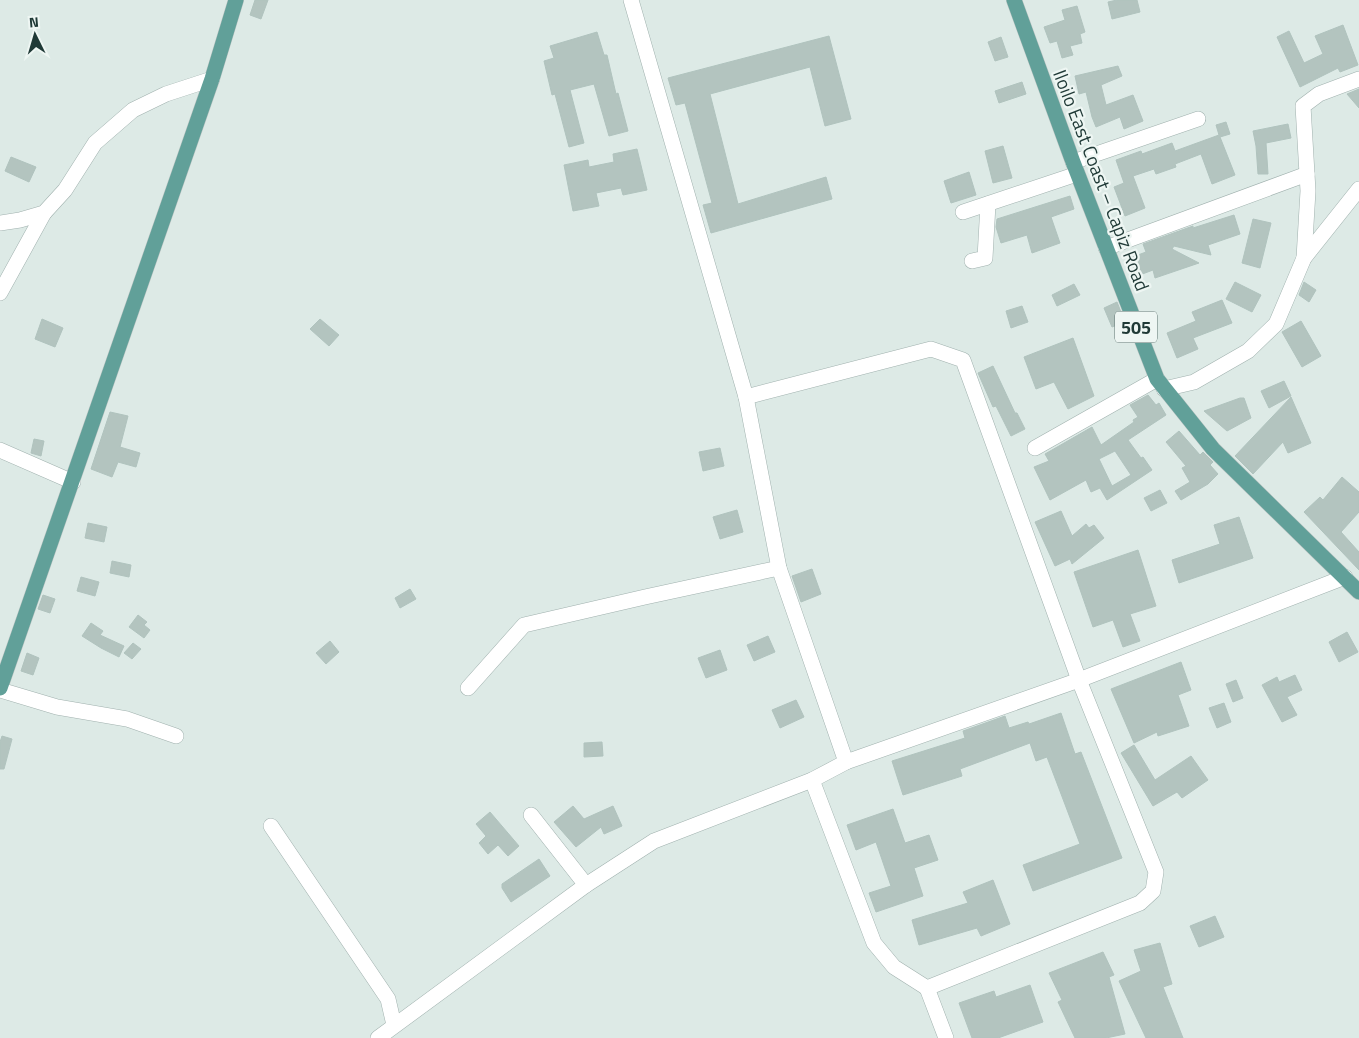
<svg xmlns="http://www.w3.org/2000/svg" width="1359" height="1038" font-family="'Titillium Web',sans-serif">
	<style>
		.building { fill: #b3c4bf; stroke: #b0c3be; fill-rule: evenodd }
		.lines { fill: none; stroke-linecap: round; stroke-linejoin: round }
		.minor-casing { stroke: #a0b1ae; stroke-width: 16 }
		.major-casing { stroke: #bcc4c3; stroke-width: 16 }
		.minor { stroke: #fff; stroke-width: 15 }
		.major { stroke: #61a099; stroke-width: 15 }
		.labels { text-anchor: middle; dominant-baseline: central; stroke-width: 4.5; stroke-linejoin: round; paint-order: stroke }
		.shield { fill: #eef6f3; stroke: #5d726f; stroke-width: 1 }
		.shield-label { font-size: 18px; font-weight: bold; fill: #1f3936 }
		.street-label { font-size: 19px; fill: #1f3936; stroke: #eef6f3 }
	</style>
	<rect width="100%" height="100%" fill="#ddeae6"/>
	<g class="building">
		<polygon points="255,0 268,0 261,19 250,15"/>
		<polygon points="1117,0 1137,0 1140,12 1112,19 1108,2"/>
		<polygon points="1077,6 1085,32 1080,34 1082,43 1070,46 1073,55 1062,58 1057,41 1050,43 1044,27 1065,20 1062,10"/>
		<polygon points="1343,25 1358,65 1340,72 1338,68 1300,87 1277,37 1289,31 1304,63 1323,54 1315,36"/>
		<polygon points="597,32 604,55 607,55 616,94 618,93 628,131 609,136 594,84 570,90 584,143 569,147 555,94 552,95 544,61 554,58 550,46"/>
		<polygon points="829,36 851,119 825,126 810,67 710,94 738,204 826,177 832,199 711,233 703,205 712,203 685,103 676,105 668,78"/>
		<polygon points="1001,37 1008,57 995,61 988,42"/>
		<polygon points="1118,66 1122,76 1101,85 1106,105 1133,95 1143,121 1124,129 1120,117 1096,127 1092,117 1086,92 1079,94 1075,76"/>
		<polygon points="1022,82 1026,94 999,103 995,91"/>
		<polygon points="1359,89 1359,108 1347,94"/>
		<polygon points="1226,122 1230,134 1220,137 1235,175 1212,184 1201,154 1175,164 1176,167 1156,174 1154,169 1133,176 1145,208 1125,216 1114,187 1124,183 1116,160 1141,151 1142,154 1172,143 1175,151 1219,135 1216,125"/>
		<polygon points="1288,124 1291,138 1266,143 1268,174 1258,174 1256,146 1253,131"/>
		<polygon points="1003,146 1012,178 993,183 985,151"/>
		<polygon points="637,149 647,190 623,195 621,188 596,193 599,206 573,211 564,165 588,160 589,167 614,162 613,154"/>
		<polygon points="11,157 36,167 29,182 5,171"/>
		<polygon points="969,172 976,195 951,203 944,181"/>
		<polygon points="1070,196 1074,209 1051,217 1060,243 1032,253 1027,235 1001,243 996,227 997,219"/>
		<polygon points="1234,215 1240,234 1208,245 1211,255 1174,246 1172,249 1199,263 1155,278 1153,270 1137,276 1130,258 1146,252 1143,244 1193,226 1193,228"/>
		<polygon points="1253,219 1271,223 1260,268 1242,263"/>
		<polygon points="1235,282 1261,295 1252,312 1226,299"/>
		<polygon points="1304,282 1316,290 1309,302 1299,295"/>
		<polygon points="1074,284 1080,295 1057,306 1052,295"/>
		<polygon points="1222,300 1232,323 1193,338 1198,349 1177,358 1167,333 1196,321 1192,312"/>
		<polygon points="1117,302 1125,322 1112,327 1104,308"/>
		<polygon points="1022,306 1028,322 1011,328 1006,311"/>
		<polygon points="42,319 63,328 55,347 35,339"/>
		<polygon points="320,319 339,335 329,346 310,329"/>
		<polygon points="1301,321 1321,356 1302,367 1282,332"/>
		<polygon points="1073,338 1094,396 1068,409 1054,382 1036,389 1024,357"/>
		<polygon points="993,366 1015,413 1017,413 1025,429 1011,436 996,406 993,407 978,373"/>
		<polygon points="1284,381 1291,396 1269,408 1261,391"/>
		<path d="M1148 395 1156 405 1159 403 1166 415 1128 440 1141 458 1143 457 1152 470 1107 500 1100 488 1091 492 1086 480 1050 500 1034 467 1049 461 1045 454 1092 427 1101 445 1134 422 1133 420 1138 417 1130 405ZM1115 451 1131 475 1112 486 1099 459Z"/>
		<polygon points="1291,397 1311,443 1288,453 1283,442 1253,474 1235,456"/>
		<polygon points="1240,398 1244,398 1251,418 1227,431 1204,411"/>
		<polygon points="110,412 128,416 120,447 140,453 136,467 118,462 112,477 91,469"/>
		<polygon points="1179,431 1200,455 1203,452 1213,462 1210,465 1218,474 1208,484 1181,500 1175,491 1190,482 1182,468 1186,466 1166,442"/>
		<polygon points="34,439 44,441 41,456 31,453"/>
		<polygon points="720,448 724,466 703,471 699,452"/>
		<polygon points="1342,477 1359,492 1359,512 1341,532 1359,552 1359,570 1304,512 1320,497 1323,500"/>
		<polygon points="1160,490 1167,503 1151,511 1144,498"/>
		<polygon points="737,510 743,532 720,539 713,517"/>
		<polygon points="1061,511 1072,536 1086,524 1089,528 1094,525 1104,538 1072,564 1070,559 1055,566 1035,522"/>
		<polygon points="1239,517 1253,558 1179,583 1172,560 1220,544 1214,525"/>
		<polygon points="88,523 107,527 104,542 85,538"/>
		<polygon points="1138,550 1156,606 1130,614 1140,641 1123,647 1113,620 1093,627 1074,572"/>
		<polygon points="112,561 131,565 129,577 110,573"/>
		<polygon points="812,569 821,594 801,602 792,576"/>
		<polygon points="81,577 99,582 95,596 77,591"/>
		<polygon points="410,589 416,599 400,608 395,598"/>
		<polygon points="43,595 55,599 50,613 38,609"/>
		<polygon points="138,615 147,622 144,625 150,630 144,638 129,627"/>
		<polygon points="91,623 103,631 100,635 124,646 119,657 101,648 82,636"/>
		<polygon points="1347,632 1358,652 1339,662 1329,642"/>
		<polygon points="768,636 775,652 754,661 747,645"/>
		<polygon points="330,641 339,652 326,664 316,653"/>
		<polygon points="133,643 141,649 132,659 124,653"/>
		<polygon points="720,650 727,670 706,678 698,658"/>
		<polygon points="27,653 39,658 33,675 21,671"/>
		<polygon points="1181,662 1191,690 1178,695 1189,726 1158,736 1157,732 1134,743 1111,689"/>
		<polygon points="1295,675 1302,690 1287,697 1297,715 1282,722 1262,685 1277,677 1279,682"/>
		<polygon points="1236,680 1243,698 1233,702 1226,684"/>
		<polygon points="796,700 804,717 780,728 772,710"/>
		<polygon points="1224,703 1231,722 1217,728 1209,708"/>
		<polygon points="1061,713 1075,754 1081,752 1122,858 1033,891 1023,865 1080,844 1047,757 1036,761 1030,743 960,769 962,776 903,795 892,761 965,738 963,731 1005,716 1009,728 1028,722 1029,724"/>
		<polygon points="2,736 12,739 4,769 0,769 0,742"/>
		<polygon points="602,742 603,756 584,757 584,743"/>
		<polygon points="1134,745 1155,780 1191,756 1208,780 1182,798 1177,792 1153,806 1121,753"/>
		<polygon points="573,806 584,819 613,806 622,826 604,834 601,827 576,847 554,822"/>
		<polygon points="893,809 905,843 929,835 938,860 914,868 923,896 876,912 869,893 891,886 876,842 856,850 847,825"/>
		<polygon points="490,812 519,846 508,856 498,845 488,854 479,843 486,836 476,824"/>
		<polygon points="539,859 550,876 511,902 502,888 502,884"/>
		<polygon points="993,880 1010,924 981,936 977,928 919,945 912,920 968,903 963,892"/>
		<polygon points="1215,916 1224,937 1199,947 1190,926"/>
		<polygon points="1160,943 1172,984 1163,987 1183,1038 1146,1038 1119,981 1141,971 1134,950"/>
		<polygon points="1103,952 1114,975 1109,977 1125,1034 1106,1038 1075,1038 1058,1002 1062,1000 1049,973"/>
		<polygon points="1030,985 1043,1022 998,1038 972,1038 959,1003 994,991 996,997"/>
	</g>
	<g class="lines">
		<g class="minor-casing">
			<g id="minor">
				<polyline points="631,0 746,397 779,568 846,762 1079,680 1345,577"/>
				<polyline points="1073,162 1198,119"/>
				<polyline points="963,212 1077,174"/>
				<polyline points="0,223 20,220 44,213 65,190 95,143 133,110 166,94 212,79"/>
				<polyline points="1106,248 1307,174"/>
				<polyline points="1304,258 1308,191 1303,106 1319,94 1359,79"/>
				<polyline points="972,261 985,258 988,204"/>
				<polyline points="0,293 44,213"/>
				<polyline points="1164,389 1194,382 1248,351 1276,324 1304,258 1359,189"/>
				<polyline points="746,397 931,349 963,360 1079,680 1156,872 1153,891 1140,903 927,988 894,967 874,943 812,780"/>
				<polyline points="1035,448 1157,379"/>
				<polyline points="0,450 73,482"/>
				<polyline points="468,688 524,625 645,597 779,568"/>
				<polyline points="0,690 57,707 127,719 176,736"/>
				<polyline points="531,815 586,885"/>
				<polyline points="271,826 388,999 394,1025"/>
				<polyline points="927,988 946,1038"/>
				<polyline points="378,1038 586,885 654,841 812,780 846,762"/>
			</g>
		</g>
		<g class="major-casing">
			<g id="major">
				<polyline points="1014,0 1073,162 1157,379 1213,449 1359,592"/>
				<polyline points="0,688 212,79 236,0"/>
			</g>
		</g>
		<use href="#minor" class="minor"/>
		<use href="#major" class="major"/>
	</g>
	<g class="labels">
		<rect class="shield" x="1115" y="311.5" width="42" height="31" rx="4"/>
		<g class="shield-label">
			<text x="1136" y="327">505</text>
		</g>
		<g class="street-label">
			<text transform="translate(1102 180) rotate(69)">Iloilo East Coast – Capiz Road</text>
		</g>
	</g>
	<g transform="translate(35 35) rotate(355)" stroke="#eef6f3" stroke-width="4" paint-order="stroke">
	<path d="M0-4L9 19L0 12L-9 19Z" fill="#1f3936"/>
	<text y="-8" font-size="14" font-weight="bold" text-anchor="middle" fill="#1f3936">N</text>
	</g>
</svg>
